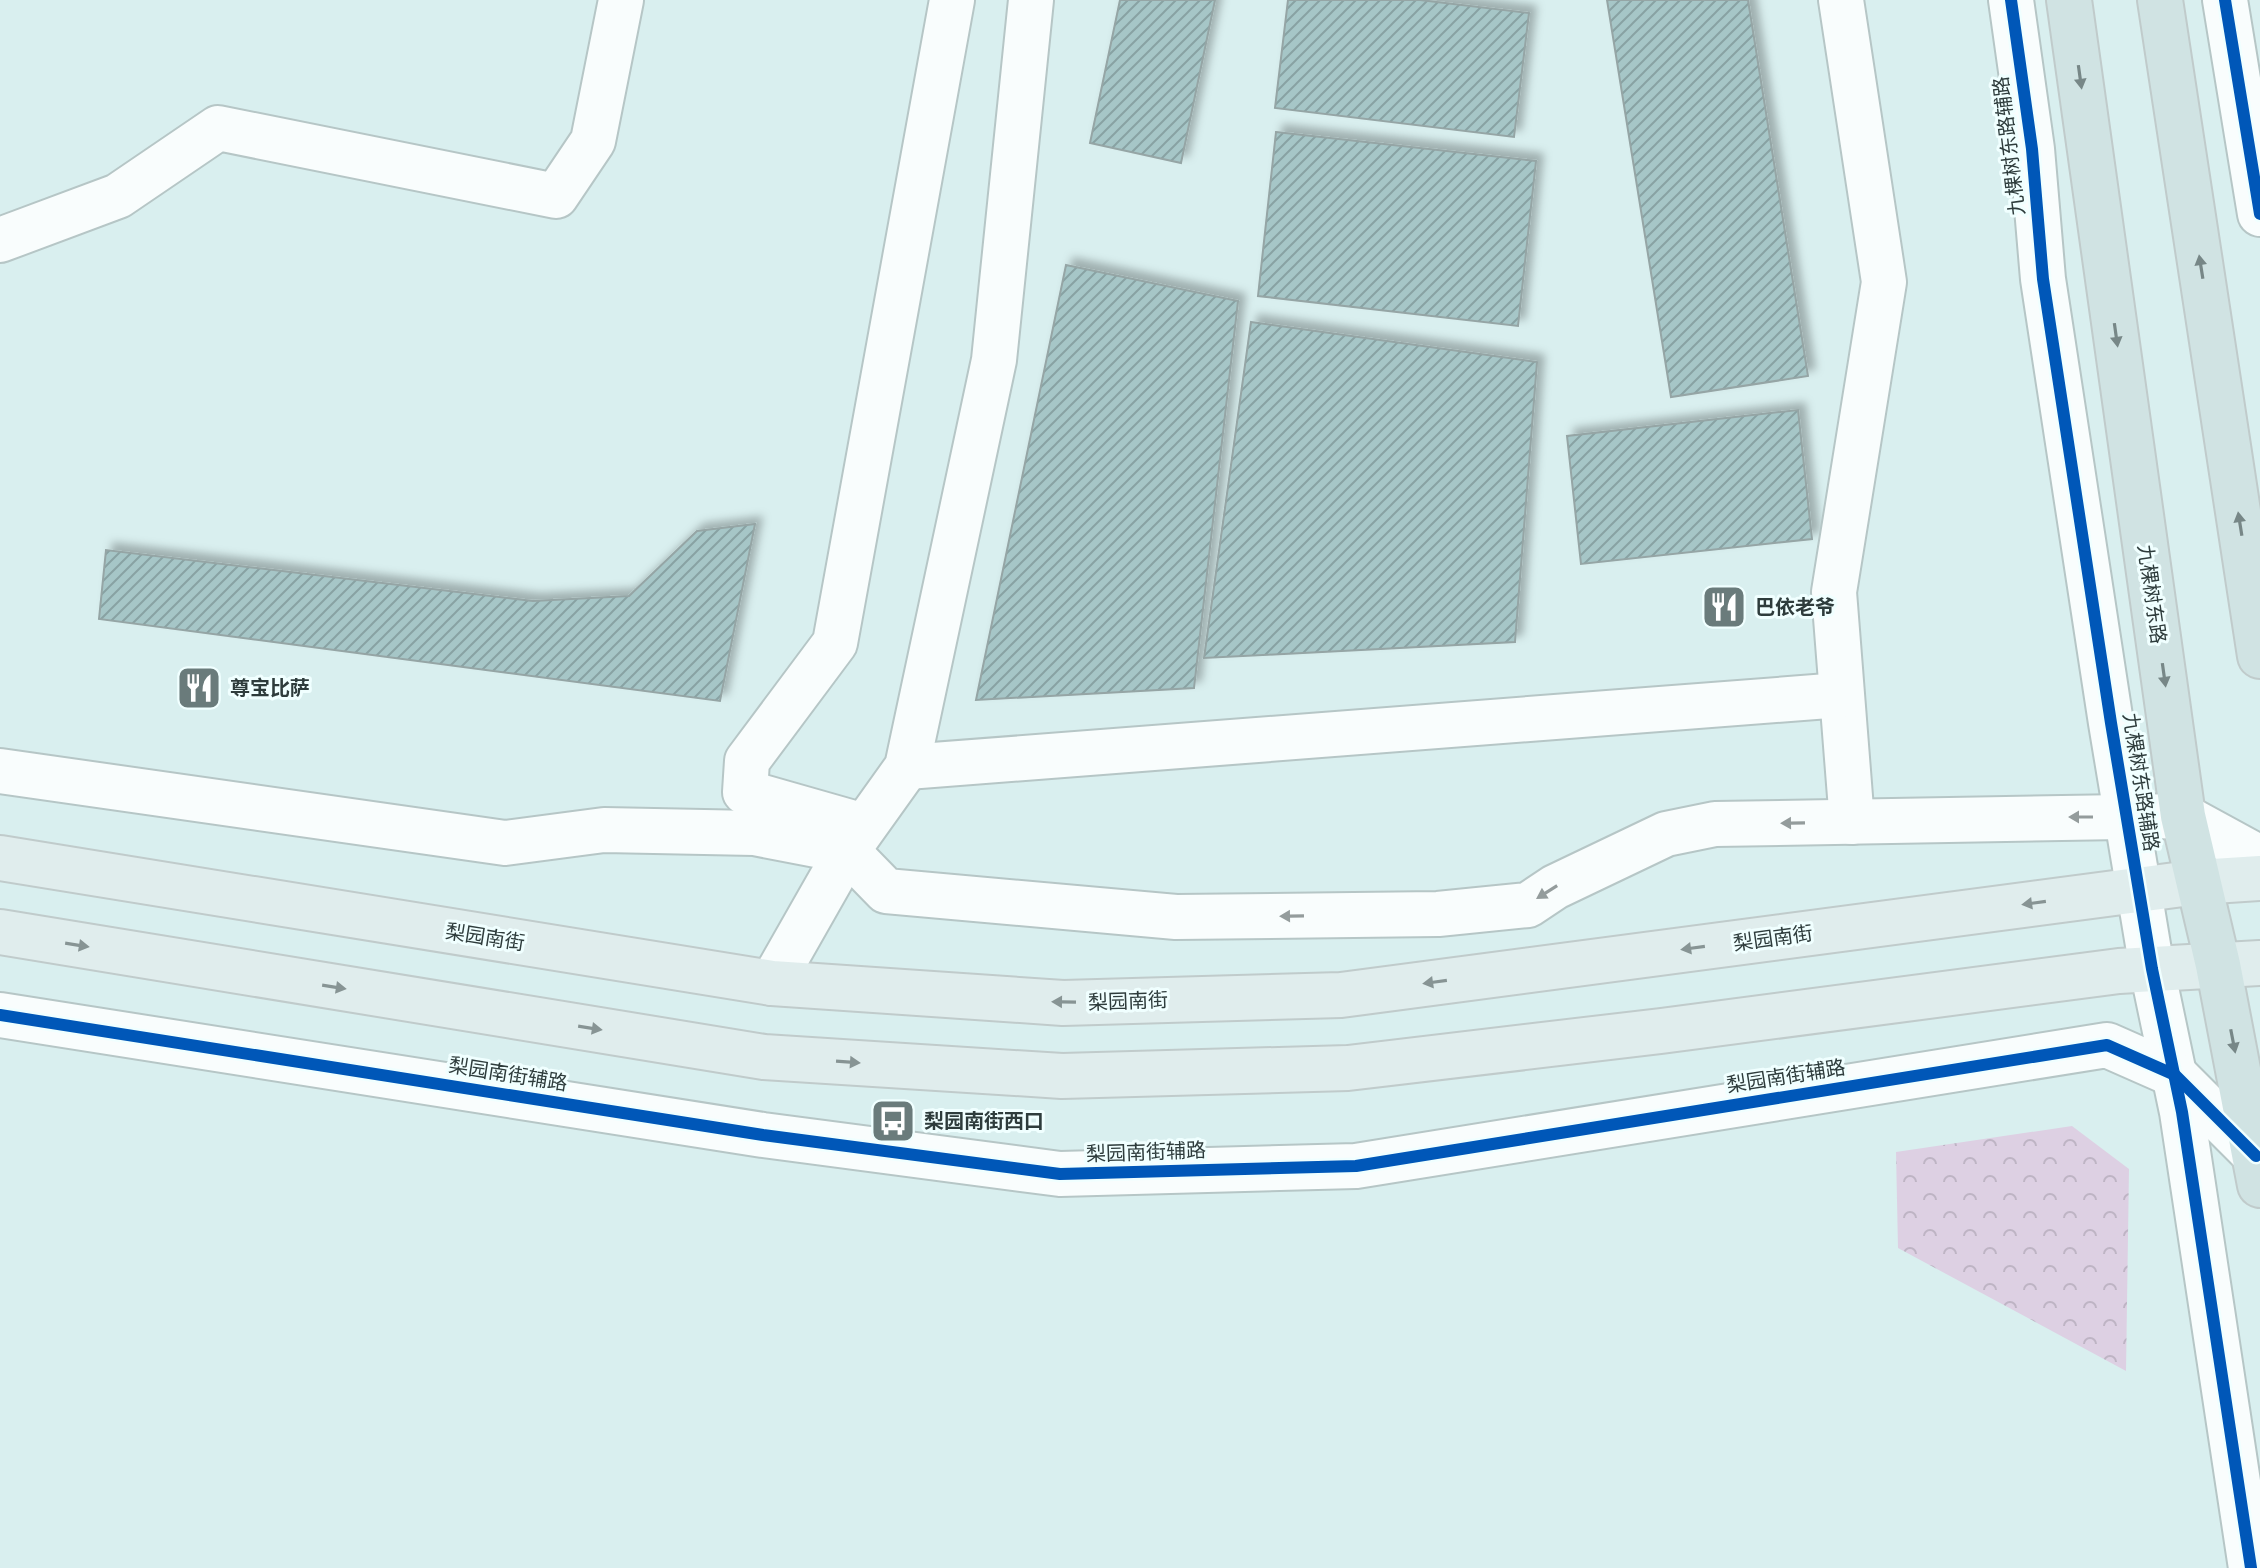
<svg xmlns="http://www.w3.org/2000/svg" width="2260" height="1568" font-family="Helvetica,'Noto Sans SC',sans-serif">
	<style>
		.park { fill: url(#park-crowns) }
		.building { fill: url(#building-hatch); stroke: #95a5a5; stroke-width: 2; filter: url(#shadow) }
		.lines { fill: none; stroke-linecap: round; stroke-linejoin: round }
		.minor-casing { stroke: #b6c6c6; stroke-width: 48 }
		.major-casing { stroke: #c0cbcb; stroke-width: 48 }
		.highway-casing { stroke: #c0cbcb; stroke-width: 48 }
		.minor { stroke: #f9fdfd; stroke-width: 44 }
		.major { stroke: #e0eded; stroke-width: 44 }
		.highway { stroke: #d0e3e3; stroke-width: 44 }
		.cycleway-casing { stroke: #f0ffff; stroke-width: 17 }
		.cycleway { stroke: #0057b8; stroke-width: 12 }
		.oneway { fill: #778787 }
		.oneway2 { fill: #949c9c }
		.oneway3 { fill: #879494 }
		.labels { text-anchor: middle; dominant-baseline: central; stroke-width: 6; stroke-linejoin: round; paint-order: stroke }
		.street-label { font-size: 20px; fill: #2e3c3c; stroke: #f0ffff }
		.poi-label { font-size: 20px; font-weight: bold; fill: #2e3c3c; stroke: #f0ffff; text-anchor: start }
	</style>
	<defs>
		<pattern id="park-crowns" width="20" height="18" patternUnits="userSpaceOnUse" patternTransform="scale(2)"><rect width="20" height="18" fill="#ddd0e3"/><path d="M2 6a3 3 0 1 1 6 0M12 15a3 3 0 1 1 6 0" fill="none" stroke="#beb4c4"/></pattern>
		<pattern id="building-hatch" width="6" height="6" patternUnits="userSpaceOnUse" patternTransform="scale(2)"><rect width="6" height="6" fill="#a6c6c7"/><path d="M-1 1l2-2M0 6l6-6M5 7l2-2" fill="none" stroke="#88a2a3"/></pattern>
		<filter id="shadow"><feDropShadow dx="7" dy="-7" stdDeviation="4" flood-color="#0004"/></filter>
	</defs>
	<rect width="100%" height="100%" fill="#d9efef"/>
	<polygon class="park" points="2072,1126 2129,1169 2126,1371 1898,1248 1896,1152"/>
	<g class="building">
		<polygon points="1120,0 1215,0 1181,163 1090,143"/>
		<polygon points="1288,0 1420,0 1529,13 1514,137 1275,108"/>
		<polygon points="1607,0 1748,0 1808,376 1671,397"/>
		<polygon points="1276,132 1536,161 1518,326 1258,296"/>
		<polygon points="1066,265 1238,301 1194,688 976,700"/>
		<polygon points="1251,322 1537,362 1515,642 1204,658"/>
		<polygon points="1798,410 1812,539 1581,564 1567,436"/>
		<polygon points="755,524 720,701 99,619 106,550 533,601 629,596 697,531"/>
	</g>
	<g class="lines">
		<g class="minor-casing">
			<g id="minor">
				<polyline points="1841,0 1884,282 1834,592 1852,822"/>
				<polyline points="2011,0 2032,149 2043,279 2111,723 2152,969 2182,1112 2251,1568"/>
				<polyline points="2225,0 2260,214"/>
				<polyline points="0,240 118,196 218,128 556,196 593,141 621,0"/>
				<polyline points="907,767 1841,695"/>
				<polyline points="0,771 505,843 604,830 754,833 847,851 886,891 1176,917 1438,914 1528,905 1555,887 1666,834 1715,824 2183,816 2260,858"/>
				<polyline points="864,826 745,792 747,761 835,643 952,0"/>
				<polyline points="772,983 847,851 907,767 994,360 1031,0"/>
				<polyline points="0,1015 763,1135 1060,1174 1356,1166 2107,1045 2175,1075 2256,1156"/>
			</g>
		</g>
		<g class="major-casing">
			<g id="major">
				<polyline points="0,858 772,983 1063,1003 1341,995 2198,882 2260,878"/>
				<polyline points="0,932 764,1057 1062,1076 1348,1068 1661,1031 2119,971 2260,963"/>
			</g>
		</g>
		<g class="highway-casing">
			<g id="highway">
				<polyline points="2069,0 2183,816 2218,965 2260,1185"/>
				<polyline points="2160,0 2260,656"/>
			</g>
		</g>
		<use href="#minor" class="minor"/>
		<use href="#major" class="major"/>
		<use href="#highway" class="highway"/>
		<g class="cycleway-casing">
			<g id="cycleway">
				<polyline points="2011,0 2032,149 2043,279 2111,723 2152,969 2182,1112 2251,1568"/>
				<polyline points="2225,0 2260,214"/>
				<polyline points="0,1015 763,1135 1060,1174 1356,1166 2107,1045 2175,1075 2256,1156"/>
			</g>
		</g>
		<use href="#cycleway" class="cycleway"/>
	</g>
	<defs><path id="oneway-solid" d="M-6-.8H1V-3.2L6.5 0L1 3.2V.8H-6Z" transform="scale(2)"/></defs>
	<g class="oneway">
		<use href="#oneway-solid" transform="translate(2080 77) rotate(82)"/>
		<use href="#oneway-solid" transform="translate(2201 267) rotate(-99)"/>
		<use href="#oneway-solid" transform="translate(2116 335) rotate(82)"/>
		<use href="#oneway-solid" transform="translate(2240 524) rotate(-99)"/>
		<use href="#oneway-solid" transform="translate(2164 675) rotate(82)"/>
		<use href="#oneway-solid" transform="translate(2233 1041) rotate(79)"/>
	</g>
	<g class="oneway2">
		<use href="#oneway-solid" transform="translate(2081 817) rotate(-180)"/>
		<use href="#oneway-solid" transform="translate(1793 823) rotate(179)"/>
		<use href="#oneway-solid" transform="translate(1547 892) rotate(148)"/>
		<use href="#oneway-solid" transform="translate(1292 916) rotate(179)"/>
	</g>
	<g class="oneway3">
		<use href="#oneway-solid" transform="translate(2034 903) rotate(172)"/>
		<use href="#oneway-solid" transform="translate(77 945) rotate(9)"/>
		<use href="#oneway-solid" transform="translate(1693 948) rotate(172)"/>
		<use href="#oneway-solid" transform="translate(1435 982) rotate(172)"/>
		<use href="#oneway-solid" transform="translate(334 987) rotate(9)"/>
		<use href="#oneway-solid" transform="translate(1064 1002) rotate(-179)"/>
		<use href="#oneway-solid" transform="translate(590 1028) rotate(9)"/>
		<use href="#oneway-solid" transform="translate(848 1062) rotate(4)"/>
	</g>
	<defs>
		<g id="restaurant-square" transform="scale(2.3)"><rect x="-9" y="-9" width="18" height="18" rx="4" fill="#6a7b7b" stroke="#f0ffff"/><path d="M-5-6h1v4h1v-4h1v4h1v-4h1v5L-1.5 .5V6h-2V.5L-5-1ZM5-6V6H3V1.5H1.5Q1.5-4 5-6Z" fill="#fff"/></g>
		<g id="bus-square" transform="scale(2.3)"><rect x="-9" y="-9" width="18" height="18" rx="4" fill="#6a7b7b" stroke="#f0ffff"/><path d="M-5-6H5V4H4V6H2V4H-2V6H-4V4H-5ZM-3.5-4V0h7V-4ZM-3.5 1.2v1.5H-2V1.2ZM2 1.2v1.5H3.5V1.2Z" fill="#fff"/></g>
	</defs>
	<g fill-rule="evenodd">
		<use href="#restaurant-square" x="1724" y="607"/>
		<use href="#restaurant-square" x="199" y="688"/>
		<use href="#bus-square" x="893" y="1121"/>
	</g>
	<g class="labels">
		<g class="street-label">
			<text transform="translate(2009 146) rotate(-97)">九棵树东路辅路</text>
			<text transform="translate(2152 594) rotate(82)">九棵树东路</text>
			<text transform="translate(2141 782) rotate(81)">九棵树东路辅路</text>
			<text transform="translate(485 937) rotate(9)">梨园南街</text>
			<text transform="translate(1773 938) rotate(-8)">梨园南街</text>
			<text transform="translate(1128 1001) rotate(-2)">梨园南街</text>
			<text transform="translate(508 1074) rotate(9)">梨园南街辅路</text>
			<text transform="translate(1786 1076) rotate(-9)">梨园南街辅路</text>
			<text transform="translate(1146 1152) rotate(-2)">梨园南街辅路</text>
		</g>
		<g class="poi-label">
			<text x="1755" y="607">巴依老爷</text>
			<text x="230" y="688">尊宝比萨</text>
			<text x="924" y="1121">梨园南街西口</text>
		</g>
	</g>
</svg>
